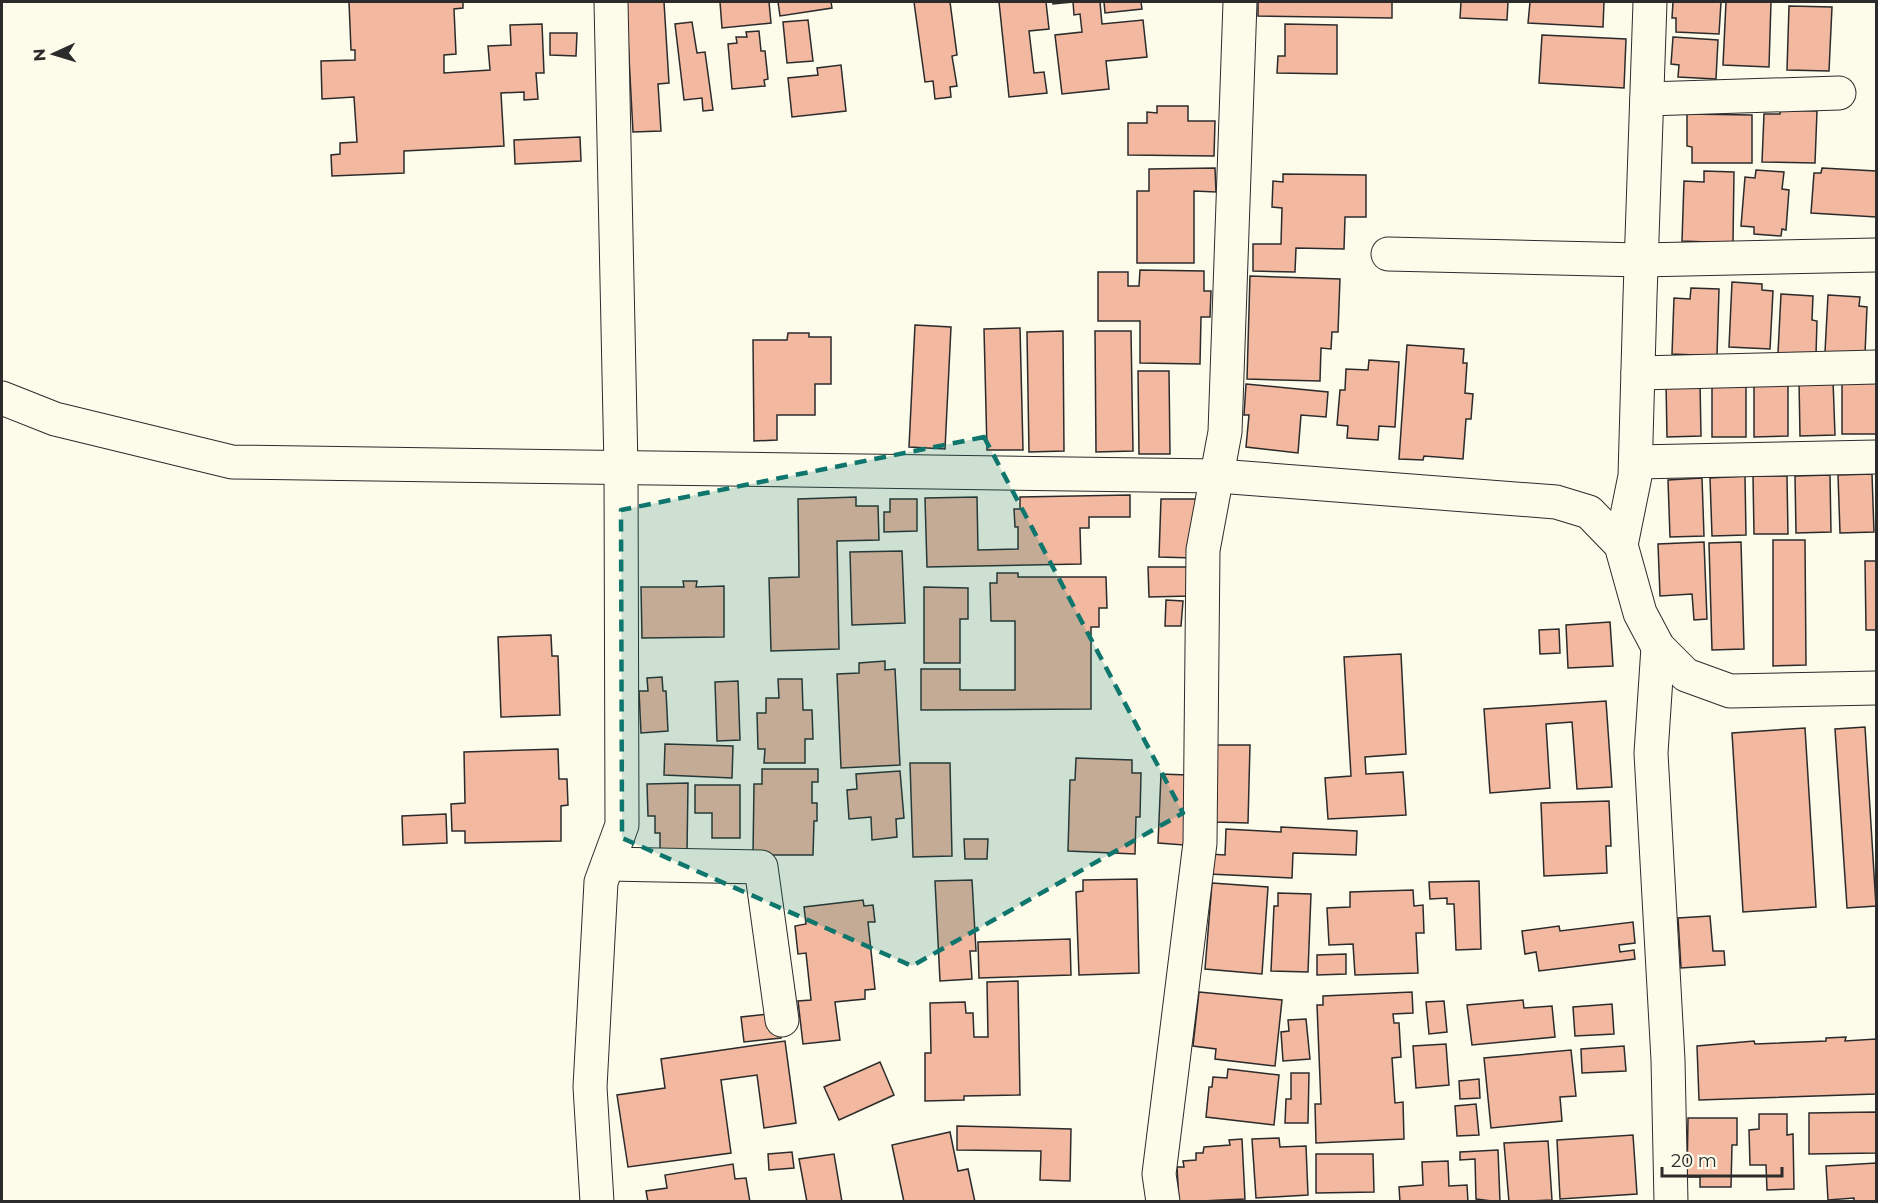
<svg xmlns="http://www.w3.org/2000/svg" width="1878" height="1203" font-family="Montserrat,sans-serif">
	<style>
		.building { fill: #f2b8a0; stroke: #2b2b2b; stroke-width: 1.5 }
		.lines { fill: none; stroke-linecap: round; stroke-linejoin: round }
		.minor-casing { stroke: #2b2b2b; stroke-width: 35 }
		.minor { stroke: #fdfbea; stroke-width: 33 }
		.marked { fill: #0f766e; fill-opacity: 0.2; stroke: #0f766e; stroke-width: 4.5; stroke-dasharray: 12 8; stroke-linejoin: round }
	</style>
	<rect width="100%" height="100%" fill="#fdfbea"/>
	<g class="building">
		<polygon points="349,2 463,2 463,8 454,9 456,54 444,55 444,73 490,70 488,46 511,45 510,25 542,24 544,73 536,73 538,99 524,100 524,92 501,93 504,146 404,151 404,173 332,176 331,155 340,154 340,143 357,142 354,97 322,99 321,61 355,60 355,50 351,50"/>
		<polygon points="626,2 664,2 669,83 658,84 661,131 633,132"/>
		<polygon points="720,2 769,2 771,23 722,28"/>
		<polygon points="778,2 831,2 832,8 780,16"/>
		<polygon points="914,2 950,2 957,55 952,56 957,86 950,87 951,97 935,99 933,81 925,82"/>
		<polygon points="999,2 1046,2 1049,29 1029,31 1034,73 1044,72 1047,93 1009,97"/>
		<polygon points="1053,2 1100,2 1102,24 1143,20 1147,57 1106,61 1109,89 1062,94 1055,35 1082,32 1080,14 1074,15 1073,2 1053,4"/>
		<polygon points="1104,2 1141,2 1142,9 1105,13"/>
		<polygon points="1258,2 1392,2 1392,18 1258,16"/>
		<polygon points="1461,2 1508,2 1507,20 1460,18"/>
		<polygon points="1530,2 1604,2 1603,27 1528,23"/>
		<polygon points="1673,2 1721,2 1719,34 1676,32 1676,18 1672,18"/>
		<polygon points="1726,2 1771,2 1769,67 1723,65"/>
		<polygon points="1789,6 1832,7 1829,71 1787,70"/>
		<polygon points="808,20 813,61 787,63 783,22"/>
		<polygon points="692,22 697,53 705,52 713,110 703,111 702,98 684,100 675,24"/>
		<polygon points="1285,24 1337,25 1337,74 1277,73 1278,56 1285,56"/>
		<polygon points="759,31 761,51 765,51 768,79 764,80 765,86 732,89 728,44 737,43 736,37 747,37 746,32"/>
		<polygon points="550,33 577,33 576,56 550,55"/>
		<polygon points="1542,35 1626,39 1624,88 1539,83"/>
		<polygon points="1673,37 1718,40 1716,79 1678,77 1679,65 1671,64"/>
		<polygon points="841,65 846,111 792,117 788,78 818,75 817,68"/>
		<polygon points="1157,106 1188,106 1188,121 1215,121 1214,156 1128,155 1128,123 1147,123 1147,112 1157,113"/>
		<polygon points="1780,110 1817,111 1815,163 1762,162 1764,114 1780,114"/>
		<polygon points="1687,114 1752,115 1752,163 1692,163 1692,147 1687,146"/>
		<polygon points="580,137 581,161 515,164 514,140"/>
		<polygon points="1215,168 1216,192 1194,191 1194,263 1137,263 1137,191 1149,191 1149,169"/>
		<polygon points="1822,168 1876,171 1876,217 1811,213 1814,173 1821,173"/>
		<polygon points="1756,170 1784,172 1782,189 1789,190 1786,230 1782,229 1781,236 1754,234 1754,227 1741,226 1745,177 1755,178"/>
		<polygon points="1704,171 1734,172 1733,243 1682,241 1684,181 1704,182"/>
		<polygon points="1283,174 1366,175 1366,217 1345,217 1344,249 1296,248 1295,272 1253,271 1253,244 1281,244 1282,208 1272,207 1273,181 1283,182"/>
		<polygon points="1140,270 1204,271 1204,291 1211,291 1210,317 1201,317 1200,364 1140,363 1140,321 1098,321 1098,272 1128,272 1128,286 1139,286"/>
		<polygon points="1250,276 1340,279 1338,332 1332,332 1331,349 1321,348 1320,381 1247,379"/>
		<polygon points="1732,282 1762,284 1762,290 1773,291 1770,349 1729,347"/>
		<polygon points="1691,288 1719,289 1717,356 1672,354 1674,298 1690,299"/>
		<polygon points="1781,294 1813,296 1812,320 1817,321 1816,355 1778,353"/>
		<polygon points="1828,295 1860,297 1859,306 1867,307 1865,354 1825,352"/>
		<polygon points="915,325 951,327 945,449 909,447"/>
		<polygon points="1020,328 1023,450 987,450 984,329"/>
		<polygon points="1063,331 1064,451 1029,452 1027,332"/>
		<polygon points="1095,331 1131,331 1133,451 1096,452"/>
		<polygon points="788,333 809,333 809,337 831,337 831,384 815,384 815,415 777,415 777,440 754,441 753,340 787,340"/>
		<polygon points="1407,345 1464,349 1463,363 1467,363 1465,393 1473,394 1471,419 1466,419 1463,459 1424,456 1423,460 1399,459"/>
		<polygon points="1369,360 1399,362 1395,427 1379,426 1378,440 1347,438 1348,426 1337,425 1340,390 1345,390 1346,369 1368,370"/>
		<polygon points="1138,371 1169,371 1170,454 1139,454"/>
		<polygon points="1833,380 1835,435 1800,436 1799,381"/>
		<rect x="1842" y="380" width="34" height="54"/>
		<polygon points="1700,382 1701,436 1667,437 1666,383"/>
		<rect x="1712" y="382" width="34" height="55"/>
		<polygon points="1788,382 1788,436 1754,437 1754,383"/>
		<polygon points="1246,384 1328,392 1326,417 1301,415 1298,453 1246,447 1249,415 1244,415"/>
		<polygon points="1872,474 1874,532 1840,533 1838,475"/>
		<polygon points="1830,475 1831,532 1796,533 1795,476"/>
		<polygon points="1745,476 1746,535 1712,536 1710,478"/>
		<polygon points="1753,476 1787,476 1788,534 1754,534"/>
		<polygon points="1702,478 1704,536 1670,537 1668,480"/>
		<polygon points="1130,495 1130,517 1089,517 1089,528 1080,528 1081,564 927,567 925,498 977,497 978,550 1018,549 1018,527 1015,527 1014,509 1020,509 1020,497"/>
		<polygon points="856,497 856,506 878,506 879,540 837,541 839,649 771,651 769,578 799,577 798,499"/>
		<polygon points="890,499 917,499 917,531 884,532 884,512 890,512"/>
		<polygon points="1161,499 1196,499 1194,558 1159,557"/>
		<polygon points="1773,540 1805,540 1806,665 1773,666"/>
		<polygon points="1704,542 1707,619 1694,620 1692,594 1660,596 1658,544"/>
		<polygon points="1741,542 1744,649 1712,650 1709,543"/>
		<polygon points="902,551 905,623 852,625 850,552"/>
		<polygon points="1865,561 1876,561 1876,630 1866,630"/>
		<polygon points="1148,567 1189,567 1190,596 1149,597"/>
		<polygon points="997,573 1018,573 1018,577 1106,577 1107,608 1099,608 1099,627 1091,627 1091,709 921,710 921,669 960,669 960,690 1015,690 1015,621 991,621 990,583 997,583"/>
		<polygon points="683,581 697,581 696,587 724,586 724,637 642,638 641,587 684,587"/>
		<polygon points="924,587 968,588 968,619 960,619 960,663 924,663"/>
		<polygon points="1166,600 1183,601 1181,626 1165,626"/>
		<polygon points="1610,622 1613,666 1568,668 1566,625"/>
		<polygon points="1559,629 1560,653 1540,654 1539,630"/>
		<polygon points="551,635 552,656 558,656 560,715 501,717 498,637"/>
		<polygon points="1401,654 1406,754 1365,757 1366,774 1403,772 1406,815 1328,819 1325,778 1351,776 1344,657"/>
		<polygon points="885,661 885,670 895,669 900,765 841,768 837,674 859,673 859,663"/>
		<polygon points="662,677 663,691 666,691 668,731 641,733 639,691 648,691 647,678"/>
		<polygon points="778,679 802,679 803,710 812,710 813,739 805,739 805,763 764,763 765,749 758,749 757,713 766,713 766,698 779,698"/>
		<polygon points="738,681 740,740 717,741 715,682"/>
		<polygon points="1606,701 1612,787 1577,789 1572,722 1546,724 1550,788 1490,793 1484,709"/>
		<polygon points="1865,727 1876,906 1847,908 1835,729"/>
		<polygon points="1805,728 1816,907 1743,912 1732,733"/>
		<polygon points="665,744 733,746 732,778 664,775"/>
		<polygon points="1216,745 1250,745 1248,823 1215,822"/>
		<polygon points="558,749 559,779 567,779 568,805 561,806 561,841 465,843 465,831 452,831 451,804 465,803 464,752"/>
		<polygon points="1076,758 1132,760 1132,773 1141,773 1140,817 1136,817 1135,854 1068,851 1070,780 1075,780"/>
		<polygon points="910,763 950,763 952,856 913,857"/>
		<polygon points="762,769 818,769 818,782 812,782 812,803 817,803 817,821 814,821 813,855 753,855 754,784 762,784"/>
		<polygon points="900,771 904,818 896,819 897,837 872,840 871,817 849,819 847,790 857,789 856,774"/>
		<polygon points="1161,774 1187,775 1184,845 1158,843"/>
		<polygon points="688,783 687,853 660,852 660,833 655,833 655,816 648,816 647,784"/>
		<polygon points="695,785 740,785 740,838 712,838 712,813 695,813"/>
		<polygon points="1609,801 1611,846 1606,846 1607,873 1544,876 1541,803"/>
		<polygon points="446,814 447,843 403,845 402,816"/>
		<polygon points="1281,827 1357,831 1356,855 1293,853 1292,878 1209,874 1209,854 1225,855 1226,829 1281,832"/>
		<polygon points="964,839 988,839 987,859 965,859"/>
		<polygon points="1137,879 1139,973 1079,975 1076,892 1083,891 1083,880"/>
		<polygon points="972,880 976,951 970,951 972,979 940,981 935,881"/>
		<polygon points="1479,881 1481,949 1456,950 1454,904 1447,904 1447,898 1430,899 1429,882"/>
		<polygon points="1212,883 1268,887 1262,974 1205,969"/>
		<polygon points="1413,890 1414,906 1423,905 1424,933 1416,933 1418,973 1355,975 1353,944 1329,945 1327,908 1350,907 1350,892"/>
		<polygon points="1278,893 1311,894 1308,972 1271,971 1274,906 1278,906"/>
		<polygon points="863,900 864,906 873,905 875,922 868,922 875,989 865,990 865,999 835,1002 840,1040 803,1044 798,1001 811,1000 806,953 798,954 795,926 806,924 804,907"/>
		<polygon points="1710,916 1713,951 1724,951 1725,965 1681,968 1678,918"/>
		<polygon points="1633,922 1635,943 1619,945 1620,952 1634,950 1635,959 1539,971 1536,952 1525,954 1522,931 1559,926 1560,931"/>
		<polygon points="1070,939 1071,975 979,978 978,942"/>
		<polygon points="1346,954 1346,974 1317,975 1317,955"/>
		<polygon points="1018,981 1020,1095 964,1096 964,1100 925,1101 925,1053 931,1053 930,1003 965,1002 966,1013 973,1013 974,1037 988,1037 987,982"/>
		<polygon points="1199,992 1282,1000 1275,1066 1215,1059 1216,1049 1193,1046"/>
		<polygon points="1412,992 1413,1013 1393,1014 1394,1023 1399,1023 1401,1057 1392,1058 1395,1103 1403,1102 1404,1139 1316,1143 1315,1104 1321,1104 1317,1005 1323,1005 1323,996"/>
		<polygon points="1523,1000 1524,1008 1552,1006 1555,1037 1472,1045 1467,1005"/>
		<polygon points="1444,1001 1447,1032 1429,1034 1426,1002"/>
		<polygon points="1612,1004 1614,1034 1575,1036 1573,1007"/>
		<polygon points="778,1013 781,1038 744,1042 741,1017"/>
		<polygon points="1306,1019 1310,1059 1283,1061 1281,1032 1289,1031 1288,1020"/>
		<polygon points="1846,1037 1845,1041 1876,1039 1876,1094 1699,1100 1697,1046 1754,1041 1755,1044 1826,1041 1826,1038"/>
		<polygon points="785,1041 796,1123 764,1128 757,1075 721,1080 731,1153 628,1167 617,1095 665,1088 661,1059"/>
		<polygon points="1446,1044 1449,1085 1416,1088 1413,1046"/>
		<polygon points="1624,1046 1626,1071 1582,1073 1581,1049"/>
		<polygon points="1571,1050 1576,1096 1560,1097 1562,1121 1491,1128 1484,1058"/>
		<polygon points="880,1062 894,1095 839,1120 824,1087"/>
		<polygon points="1228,1069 1279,1075 1274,1125 1206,1117 1209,1087 1212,1087 1213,1077 1227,1078"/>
		<polygon points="1291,1073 1309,1073 1308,1123 1285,1123 1286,1099 1291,1099"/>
		<polygon points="1479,1079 1480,1098 1460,1099 1459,1081"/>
		<polygon points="1476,1104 1479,1135 1457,1136 1455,1106"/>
		<polygon points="1876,1112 1876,1153 1809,1154 1809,1113"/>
		<polygon points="1759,1114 1787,1114 1787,1135 1793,1134 1794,1189 1767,1190 1766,1165 1750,1165 1749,1130 1759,1129"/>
		<polygon points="1688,1118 1737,1118 1737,1145 1732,1145 1731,1187 1700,1187 1700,1177 1687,1177"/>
		<polygon points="957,1126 1071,1129 1070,1181 1040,1180 1041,1151 957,1150"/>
		<polygon points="950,1132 958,1171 968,1169 975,1202 904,1202 892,1145"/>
		<polygon points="1633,1135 1637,1194 1560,1199 1557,1140"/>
		<polygon points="1279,1138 1280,1147 1306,1146 1308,1195 1256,1198 1252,1139"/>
		<polygon points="1242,1139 1245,1199 1179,1202 1177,1167 1184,1167 1183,1161 1196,1160 1196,1153 1203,1153 1204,1147 1230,1145 1229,1140"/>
		<polygon points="1548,1141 1552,1200 1509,1202 1504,1143"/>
		<polygon points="1498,1150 1500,1202 1476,1199 1475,1159 1460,1160 1460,1152"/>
		<polygon points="792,1152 794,1168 769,1170 768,1154"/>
		<polygon points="834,1154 842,1202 807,1202 799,1159"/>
		<polygon points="1316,1154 1373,1154 1374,1192 1316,1193"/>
		<polygon points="1448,1161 1449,1186 1467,1185 1468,1202 1400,1202 1399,1187 1423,1185 1422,1162"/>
		<polygon points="1876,1163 1876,1202 1854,1202 1854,1198 1828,1200 1826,1166"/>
		<polygon points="733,1164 735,1179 746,1178 750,1202 648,1202 646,1191 667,1188 665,1175"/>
	</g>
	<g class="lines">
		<g class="minor-casing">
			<g id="minor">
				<polyline points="1647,99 1839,93"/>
				<polyline points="1388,254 1641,260 1876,255"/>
				<polyline points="1638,373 1876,367"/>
				<polyline points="2,398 55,419 232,462 1218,476 1556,502 1589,512 1621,545 1640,613 1658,647 1686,675 1730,691 1876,688"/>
				<polyline points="1636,462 1876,457"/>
				<polyline points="1621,545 1635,476 1640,297 1650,2"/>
				<polyline points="1658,647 1651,753 1668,1060 1671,1202"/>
				<polyline points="608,864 761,867 782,1020"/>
				<polyline points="597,1202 590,1087 601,882 622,825 621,467 611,2"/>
				<polyline points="1163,1202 1159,1174 1200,843 1203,550 1225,432 1240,2"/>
			</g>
		</g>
		<use href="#minor" class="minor"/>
	</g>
	<path class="marked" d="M984 437 1183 813 912 966 622 838 621 510Z"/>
	<rect width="1878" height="1203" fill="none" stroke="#2b2b2b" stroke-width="6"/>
	<g transform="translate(54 54) rotate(266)" stroke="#fdfbea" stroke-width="4.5" paint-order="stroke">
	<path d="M0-4.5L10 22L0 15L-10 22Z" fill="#2b2b2b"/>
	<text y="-9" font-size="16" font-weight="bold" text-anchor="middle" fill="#2b2b2b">N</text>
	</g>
	<path d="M1662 1167v9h120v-9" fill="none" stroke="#2b2b2b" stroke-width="3"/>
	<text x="1671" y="1167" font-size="18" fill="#2b2b2b" stroke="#fdfbea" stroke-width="4.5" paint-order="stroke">20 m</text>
</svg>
